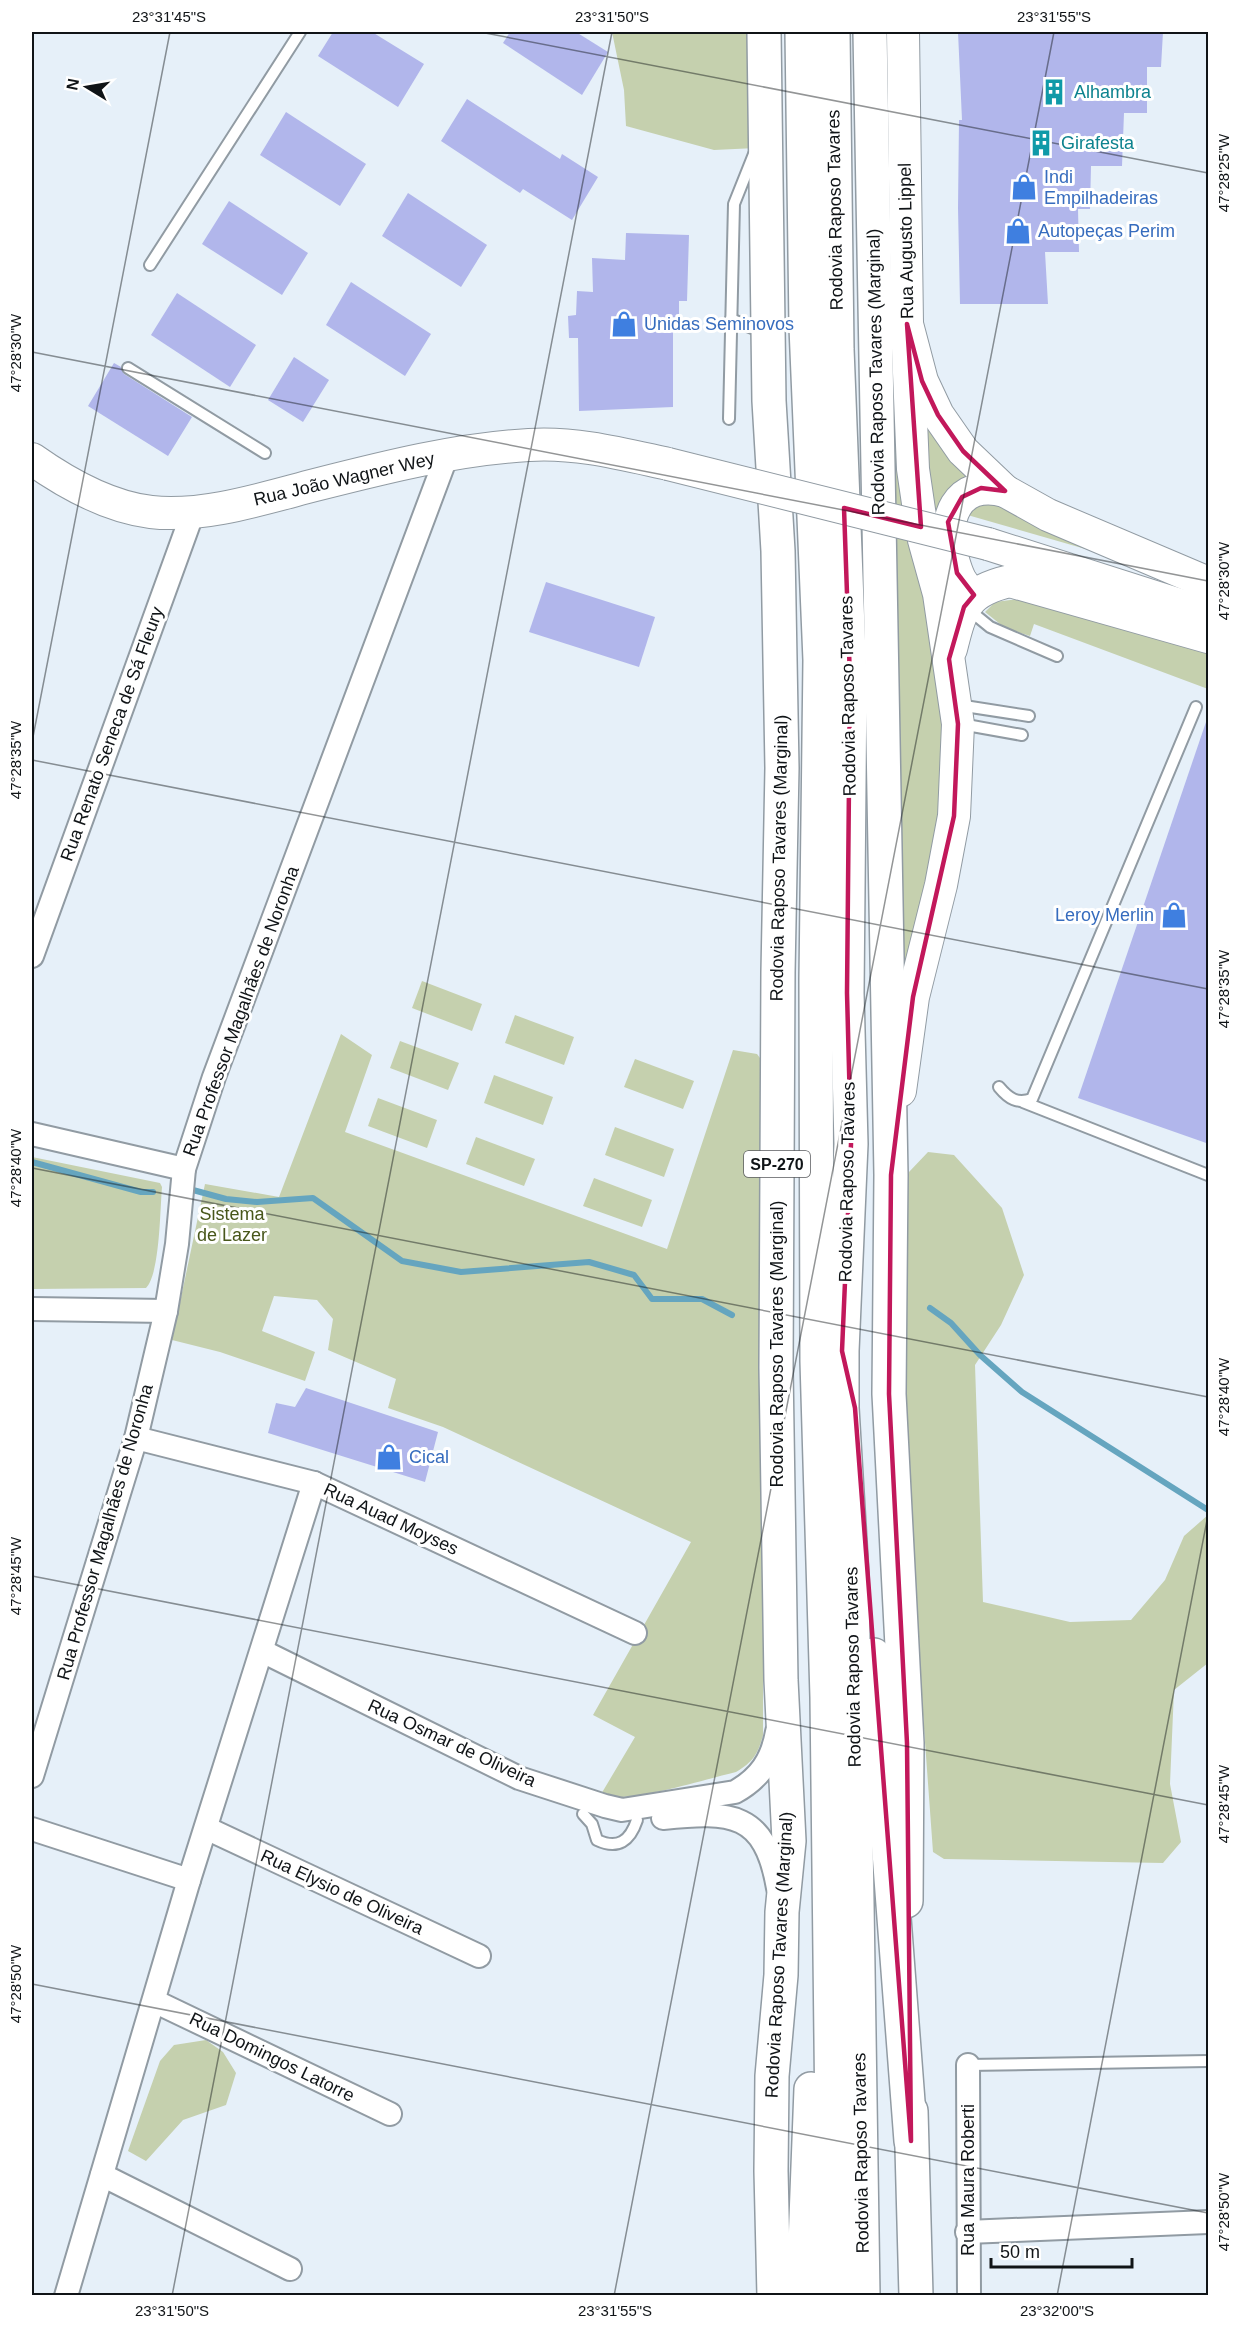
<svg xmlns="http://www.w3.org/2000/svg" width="1240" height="2327" font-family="Arial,sans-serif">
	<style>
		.green { fill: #c5d0ae }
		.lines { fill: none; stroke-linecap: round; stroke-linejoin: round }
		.stream { stroke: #65a5bf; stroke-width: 6 }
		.building { fill: #b1b6eb }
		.service-casing { stroke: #919ba3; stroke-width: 14 }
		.minor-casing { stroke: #919ba3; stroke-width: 26 }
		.secondary-casing { stroke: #919ba3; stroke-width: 34 }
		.trunk-casing { stroke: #919ba3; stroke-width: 36 }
		.motorway-casing { stroke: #919ba3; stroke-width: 36 }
		.service { stroke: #fff; stroke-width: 10 }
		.minor { stroke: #fff; stroke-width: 22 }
		.secondary { stroke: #fff; stroke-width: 32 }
		.trunk { stroke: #fff; stroke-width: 33 }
		.motorway { stroke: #fff; stroke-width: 33 }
		.secondary-bridge-casing { stroke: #919ba3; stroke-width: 34; stroke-linecap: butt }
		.secondary-bridge { stroke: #fff; stroke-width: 32 }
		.marked { fill: none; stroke: #c2185b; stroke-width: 4.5; stroke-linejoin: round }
		.ticks { fill: none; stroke: #101417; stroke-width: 1.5; stroke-opacity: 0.45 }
		.labels { text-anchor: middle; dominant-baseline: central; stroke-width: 6; stroke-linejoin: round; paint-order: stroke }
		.shield { fill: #fff; stroke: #585a5d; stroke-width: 1.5 }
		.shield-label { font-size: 16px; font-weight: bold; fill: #101417 }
		.culture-label { font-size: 18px; fill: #0d838f; stroke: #fff; text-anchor: start }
		.shop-label { font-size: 18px; fill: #366cbe; stroke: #fff; text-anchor: start }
		.street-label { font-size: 18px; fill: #101417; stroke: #fff }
		.park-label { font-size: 18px; fill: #48571b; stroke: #fff }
		.neatline { fill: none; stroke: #101417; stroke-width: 2 }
		.ticks-label { font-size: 15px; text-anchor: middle; fill: #101417 }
	</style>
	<rect width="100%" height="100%" fill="#e6f0f9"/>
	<g class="green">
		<polygon points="612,32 754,32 756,148 714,150 626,126 624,90"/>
		<polygon points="887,32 893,32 931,597 945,733 945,800 934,863 906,960 902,959 888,316"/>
		<polygon points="924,421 977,480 944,547 930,513"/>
		<polygon points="997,501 1138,562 1089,550 964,514 970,503"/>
		<polygon points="1025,598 1208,651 1208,689 1034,624 1030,636 1005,628 985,612 995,602"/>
		<polygon points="422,981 482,1004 472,1031 412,1008"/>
		<polygon points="515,1015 574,1037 564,1065 505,1043"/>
		<path d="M341 1034 372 1055 345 1132 667 1249 733 1050 757 1054 763 1062V1735C758 1754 753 1762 736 1772 702 1780 632 1803 600 1796L635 1737 593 1715 691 1542 443 1427 388 1408 396 1379 328 1350 333 1319 317 1300 274 1296 262 1331 315 1352 305 1381 220 1352 172 1340 205 1184 279 1197Z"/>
		<polygon points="400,1041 459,1063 448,1090 390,1068"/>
		<polygon points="635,1059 694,1081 683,1109 624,1087"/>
		<polygon points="494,1075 553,1097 543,1125 484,1103"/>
		<polygon points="378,1098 437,1120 427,1148 368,1126"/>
		<polygon points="615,1127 674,1149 664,1177 605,1155"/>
		<polygon points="476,1137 535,1159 524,1186 466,1164"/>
		<polygon points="928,1152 954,1155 1002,1208 1024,1275 1001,1325 975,1365 983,1602 1070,1622 1131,1620 1165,1580 1184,1536 1208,1515 1208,1663 1174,1690 1170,1784 1181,1842 1163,1863 944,1859 933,1852 903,1439 903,1247 909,1172"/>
		<path d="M32 1157 160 1183 162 1187C160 1209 160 1274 146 1288L32 1289Z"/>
		<polygon points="594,1178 652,1200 642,1227 583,1206"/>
		<polygon points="206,2040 223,2052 236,2073 226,2105 183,2120 146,2161 128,2151 160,2061 174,2045"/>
	</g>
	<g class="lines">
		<g class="stream">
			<polyline points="32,1162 141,1192 153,1192"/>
			<polyline points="193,1190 226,1199 257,1202 313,1198 402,1261 461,1272 589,1262 634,1275 652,1299 702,1299 732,1315"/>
			<polyline points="930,1308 951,1323 980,1355 1022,1392 1208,1510"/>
		</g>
	</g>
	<g class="building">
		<polygon points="333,32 372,32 424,64 398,107 318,56"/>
		<polygon points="510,32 576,32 608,52 582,95 503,43"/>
		<polygon points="958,32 1163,32 1161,67 1147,67 1147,113 1124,113 1122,166 1091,166 1090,209 1078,209 1079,252 1045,252 1048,304 960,304 958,208 959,120 962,120"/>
		<polygon points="467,99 560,159 562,154 598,177 572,220 523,189 520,193 441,141"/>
		<polygon points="286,112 366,164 340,206 260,155"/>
		<polygon points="408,193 487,245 461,287 382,236"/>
		<polygon points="229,201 308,253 282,295 202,244"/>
		<polygon points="626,233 689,235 687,301 679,301 679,332 673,332 673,407 579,411 578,338 569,338 568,316 576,315 577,291 593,292 592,258 625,260"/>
		<polygon points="351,282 431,334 405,376 326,325"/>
		<polygon points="177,293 256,345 230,387 151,335"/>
		<polygon points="294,357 329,380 303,422 268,400"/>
		<polygon points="114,363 121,367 124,374 192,417 168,456 88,406"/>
		<polygon points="546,582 655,617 639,667 529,632"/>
		<polygon points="1206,722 1209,722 1209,1144 1078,1098"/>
		<polygon points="306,1388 438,1432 425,1482 268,1433 276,1403 295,1407"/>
	</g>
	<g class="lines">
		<g class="service-casing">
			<g id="service">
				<polyline points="150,265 300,32"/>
				<polyline points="731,319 764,333"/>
				<polyline points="128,368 265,453"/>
				<polyline points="729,419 734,204 754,154"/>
				<polyline points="968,609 990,627 1057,656"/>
				<polyline points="958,705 1029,716"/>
				<polyline points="961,724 1022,735"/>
				<path d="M999 1087C1009 1099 1017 1104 1032 1099L1196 707"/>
				<polyline points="1023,1102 1208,1175"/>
				<path d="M583 1814 592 1824 597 1840C618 1850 630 1841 637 1820"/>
				<polyline points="968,2065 1208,2061"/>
			</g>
		</g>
		<g class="minor-casing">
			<g id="minor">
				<polyline points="32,956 193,512"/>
				<polyline points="32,1134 184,1169"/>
				<polyline points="32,1309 166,1311"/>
				<polyline points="136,1438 314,1483 635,1633"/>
				<path d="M262 1651 519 1778 605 1806 622 1810 735 1792C760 1778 772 1760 777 1732"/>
				<polyline points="32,1776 136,1438 166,1311 177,1244 184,1169 214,1077 447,455"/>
				<path d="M663 1818C731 1811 765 1812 778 1888"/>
				<polyline points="206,1828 479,1956"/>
				<polyline points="32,1829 189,1880"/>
				<polyline points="154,2001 390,2114"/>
				<polyline points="968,2065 969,2296"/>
				<polyline points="102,2175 290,2269"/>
				<polyline points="967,2232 1208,2222"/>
				<polyline points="66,2296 189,1880 314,1483"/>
			</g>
		</g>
		<g class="secondary-casing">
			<g id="secondary">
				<polyline points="903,32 907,324 922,381 938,415 963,451 1005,491 1048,515 1208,583"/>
				<path d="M32 459C66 483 108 507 151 512 203 518 265 498 315 485 386 467 457 449 529 445 577 442 622 454 668 464"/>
				<polyline points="988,544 1208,614"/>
				<path d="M974 595C961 586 957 574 953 560 941 520 956 478 1005 491"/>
				<path d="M951 649C961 608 966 591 1010 581L1208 637"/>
				<polyline points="900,1091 913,997 941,885 954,816 958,724 939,594 924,540 919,510 913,469 907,324"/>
			</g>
		</g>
		<g class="trunk-casing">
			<g id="trunk">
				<polyline points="764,32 769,401 778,551 782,768 778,972 776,1368 781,1680 789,1841 782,1912 781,1975 772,2076 771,2171 774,2296"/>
				<polyline points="870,32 891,1175 889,1394 907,1743 906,1901"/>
				<polyline points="911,2111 916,2296"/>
			</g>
		</g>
		<g class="motorway-casing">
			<g id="motorway">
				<polyline points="802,32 806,327 820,660 816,979 817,1361 827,1697 834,2296"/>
				<polyline points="833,32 837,349 850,679 847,993 851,1144 842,1351 842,1408 852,1576 863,2296"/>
				<polyline points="874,1655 911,2141"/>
				<polyline points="803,2296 811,2089"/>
			</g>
		</g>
		<use href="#service" class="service"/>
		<use href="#minor" class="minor"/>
		<use href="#secondary" class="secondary"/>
		<use href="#trunk" class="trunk"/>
		<use href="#motorway" class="motorway"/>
		<g class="secondary-bridge-casing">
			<polyline id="secondary-bridge" points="668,464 988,544"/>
		</g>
		<use href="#secondary-bridge" class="secondary-bridge"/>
	</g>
	<path class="marked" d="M907 324 922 381 938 415 963 451 1005 491 981 488 962 497 948 522 957 573 974 595 964 607 949 659 958 724 954 816 913 997 891 1175 889 1394 907 1743 911 2141 855 1408 842 1351 851 1144 847 993 850 679 844 508 921 527Z"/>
	<path class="ticks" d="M480 32 1208 173M32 352 1208 581M32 742 170 32M32 760 1208 989M32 1168 1208 1397M32 1576 1208 1805M32 1984 1208 2213M172 2296 612 32M614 2296 1054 32M1057 2296 1208 1515"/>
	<defs>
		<g id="building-bare" transform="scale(2.07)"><path d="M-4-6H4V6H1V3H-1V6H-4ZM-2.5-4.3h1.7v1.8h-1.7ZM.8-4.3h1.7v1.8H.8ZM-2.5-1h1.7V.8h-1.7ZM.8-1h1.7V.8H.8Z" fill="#0f9aa8" stroke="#fff" stroke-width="2.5" paint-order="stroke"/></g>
		<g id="shop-bare" transform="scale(2.07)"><path d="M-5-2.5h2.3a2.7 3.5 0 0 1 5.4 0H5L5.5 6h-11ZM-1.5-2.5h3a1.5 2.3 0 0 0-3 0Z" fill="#3f7fe0" stroke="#fff" stroke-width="2.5" paint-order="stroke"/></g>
	</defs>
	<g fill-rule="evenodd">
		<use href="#building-bare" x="1054" y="92"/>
		<use href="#building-bare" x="1041" y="143"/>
		<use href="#shop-bare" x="1024" y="187"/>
		<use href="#shop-bare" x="1018" y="231"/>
		<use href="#shop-bare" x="624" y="324"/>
		<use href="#shop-bare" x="1174" y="915"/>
		<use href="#shop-bare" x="389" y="1457"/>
	</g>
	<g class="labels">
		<rect class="shield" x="744" y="1151" width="66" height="26" rx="4.5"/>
		<g class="shield-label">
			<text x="777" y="1164">SP-270</text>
		</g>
		<g class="culture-label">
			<text x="1074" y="92">Alhambra</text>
			<text x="1061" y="143">Girafesta</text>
		</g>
		<g class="shop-label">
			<text x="1044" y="177">Indi<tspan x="1044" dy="21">Empilhadeiras</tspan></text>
			<text x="1038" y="231">Autopeças Perim</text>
			<text x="644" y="324">Unidas Seminovos</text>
			<text x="1154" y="915" text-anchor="end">Leroy Merlin</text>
			<text x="409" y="1457">Cical</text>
		</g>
		<g class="street-label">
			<text transform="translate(835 210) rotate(-91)">Rodovia Raposo Tavares</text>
			<text transform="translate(906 241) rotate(-91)">Rua Augusto Lippel</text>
			<text transform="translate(876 372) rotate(-91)">Rodovia Raposo Tavares (Marginal)</text>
			<text transform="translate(344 479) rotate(-13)">Rua João Wagner Wey</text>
			<text transform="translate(848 696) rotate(-91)">Rodovia Raposo Tavares</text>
			<text transform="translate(112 734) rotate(-70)">Rua Renato Seneca de Sá Fleury</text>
			<text transform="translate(779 858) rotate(-89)">Rodovia Raposo Tavares (Marginal)</text>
			<text transform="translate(241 1011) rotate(-70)">Rua Professor Magalhães de Noronha</text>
			<text transform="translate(847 1182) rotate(-89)">Rodovia Raposo Tavares</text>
			<text transform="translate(777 1344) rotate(-90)">Rodovia Raposo Tavares (Marginal)</text>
			<text transform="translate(391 1519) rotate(25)">Rua Auad Moyses</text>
			<text transform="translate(105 1532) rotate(-74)">Rua Professor Magalhães de Noronha</text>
			<text transform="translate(853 1667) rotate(-91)">Rodovia Raposo Tavares</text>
			<text transform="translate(452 1743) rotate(25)">Rua Osmar de Oliveira</text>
			<text transform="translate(342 1892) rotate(25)">Rua Elysio de Oliveira</text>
			<text transform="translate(779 1955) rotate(-87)">Rodovia Raposo Tavares (Marginal)</text>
			<text transform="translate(272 2057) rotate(26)">Rua Domingos Latorre</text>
			<text transform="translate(861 2153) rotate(-91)">Rodovia Raposo Tavares</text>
			<text transform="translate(968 2180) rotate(-90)">Rua Maura Roberti</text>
		</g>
		<g class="park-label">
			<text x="232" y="1214">Sistema<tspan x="232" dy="21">de Lazer</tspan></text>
		</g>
	</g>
	<rect width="1240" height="2327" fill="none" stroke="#ffffff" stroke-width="66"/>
	<g transform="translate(87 87) rotate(281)" stroke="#ffffff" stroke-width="4.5" paint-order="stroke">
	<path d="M0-4.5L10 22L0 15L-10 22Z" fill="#101417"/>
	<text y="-9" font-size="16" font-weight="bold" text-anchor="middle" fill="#101417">N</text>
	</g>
	<path d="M991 2258v9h141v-9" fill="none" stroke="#101417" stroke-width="3"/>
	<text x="1000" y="2258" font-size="18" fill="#101417" stroke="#ffffff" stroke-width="4.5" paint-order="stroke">50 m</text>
	<rect x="33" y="33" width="1174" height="2261" class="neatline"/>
	<g class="ticks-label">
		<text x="169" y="22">23°31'45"S</text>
		<text x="612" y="22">23°31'50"S</text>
		<text x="1054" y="22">23°31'55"S</text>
		<text transform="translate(1224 173) rotate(-90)" y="5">47°28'25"W</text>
		<text transform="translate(16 353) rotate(-90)" y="5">47°28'30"W</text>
		<text transform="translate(1224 581) rotate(-90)" y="5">47°28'30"W</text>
		<text transform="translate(16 760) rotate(-90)" y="5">47°28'35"W</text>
		<text transform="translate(1224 989) rotate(-90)" y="5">47°28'35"W</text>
		<text transform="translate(16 1168) rotate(-90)" y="5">47°28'40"W</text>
		<text transform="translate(1224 1397) rotate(-90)" y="5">47°28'40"W</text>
		<text transform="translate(16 1576) rotate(-90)" y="5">47°28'45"W</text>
		<text transform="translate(1224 1804) rotate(-90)" y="5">47°28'45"W</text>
		<text transform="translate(16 1984) rotate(-90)" y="5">47°28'50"W</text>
		<text transform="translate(1224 2212) rotate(-90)" y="5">47°28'50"W</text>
		<text x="172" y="2316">23°31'50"S</text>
		<text x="615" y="2316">23°31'55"S</text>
		<text x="1057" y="2316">23°32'00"S</text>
	</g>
</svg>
